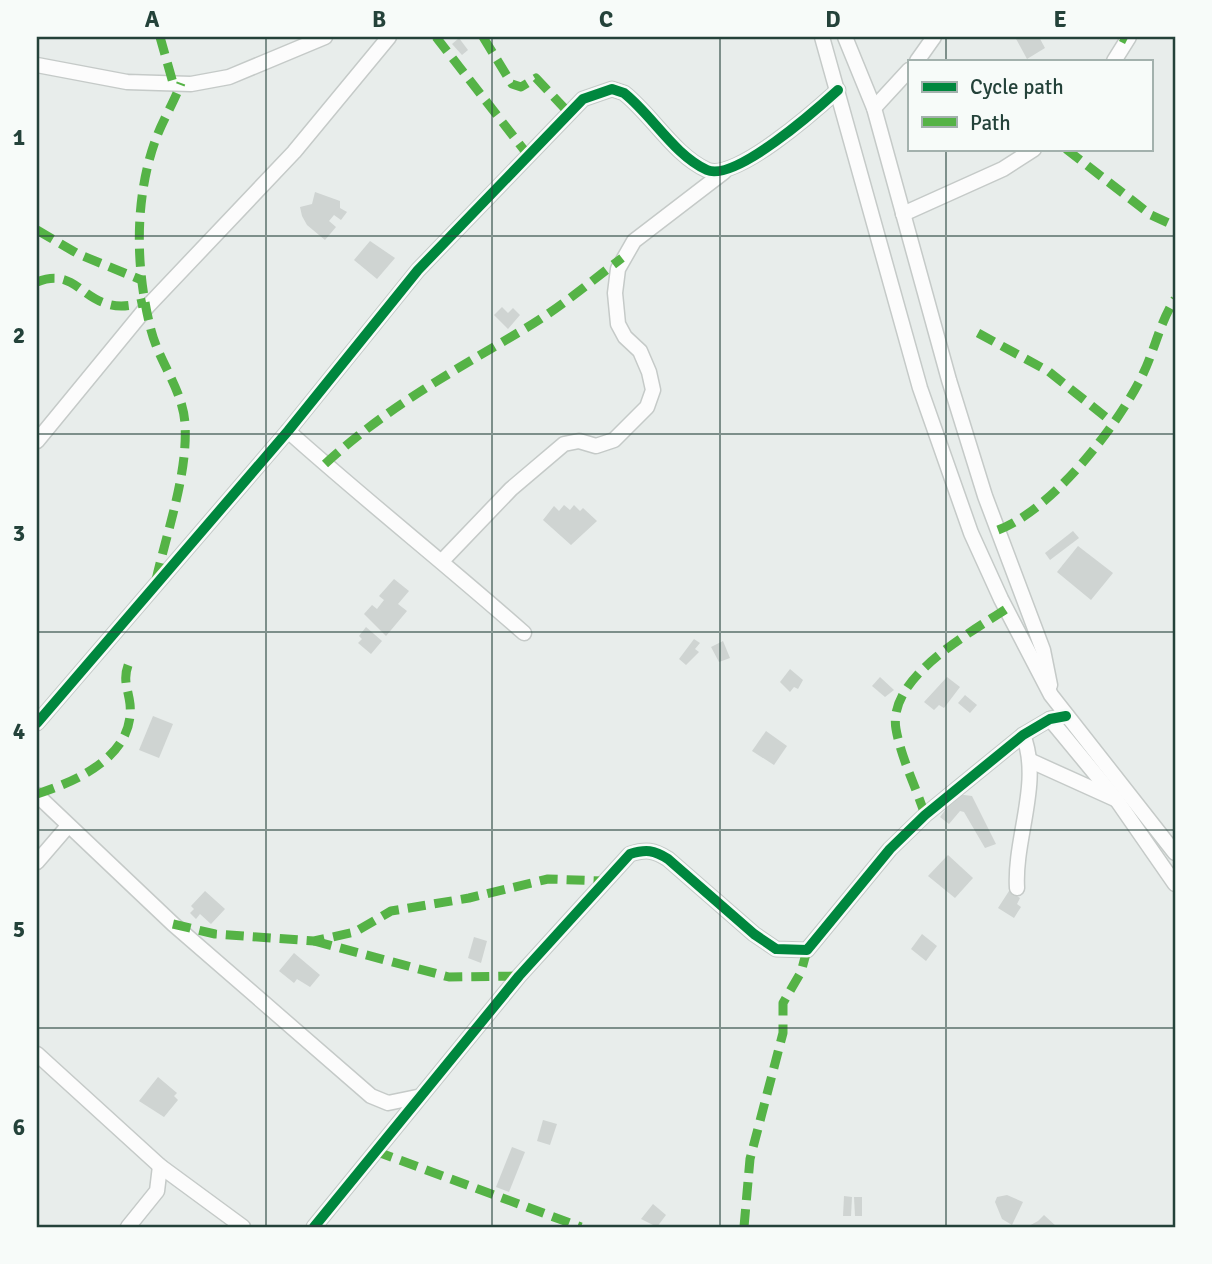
<svg xmlns="http://www.w3.org/2000/svg" width="1212" height="1264" font-family="Signika,sans-serif">
	<style>
		.building { fill: #cfd4d2 }
		.lines { fill: none; stroke-linecap: round; stroke-linejoin: round }
		.minor-casing { stroke: #c5cac8; stroke-width: 17 }
		.minor { stroke: #fcfcfc; stroke-width: 14 }
		.quiet { stroke: #55b346; stroke-width: 9; stroke-dasharray: 18 9; stroke-linecap: butt }
		.cycleway-casing { stroke: #f7fbf9; stroke-width: 15 }
		.cycleway { stroke: #00873e; stroke-width: 10 }
		.grid { fill: none; stroke: #24423a; stroke-width: 2; stroke-opacity: 0.55 }
		.neatline { fill: none; stroke: #24423a; stroke-width: 2.5 }
		.grid-label { font-size: 23px; text-anchor: middle; font-weight: bold; fill: #24423a }
	</style>
	<rect width="100%" height="100%" fill="#e8edeb"/>
	<g class="building">
		<polygon points="1015,37 1039,37 1045,48 1027,59"/>
		<polygon points="459,38 468,50 462,55 452,44"/>
		<polygon points="315,192 340,201 340,208 347,212 341,220 334,215 329,221 336,227 325,240 307,225 302,216 300,207 312,204"/>
		<polygon points="370,241 395,258 377,279 354,260"/>
		<polygon points="502,307 508,313 513,308 520,315 508,329 494,315"/>
		<polygon points="564,505 570,510 574,505 580,511 583,508 597,521 571,545 543,520 554,506 559,511"/>
		<polygon points="1073,531 1079,538 1050,560 1045,553"/>
		<polygon points="1078,546 1113,573 1091,600 1057,572"/>
		<polygon points="394,579 409,591 398,604 407,611 386,636 364,614 372,605 377,609 384,600 379,596"/>
		<polygon points="366,627 382,641 371,654 358,643 362,639 359,636"/>
		<polygon points="694,639 700,643 695,649 699,652 686,665 679,659"/>
		<polygon points="723,641 730,658 719,662 711,647"/>
		<polygon points="790,669 803,680 798,689 794,687 790,692 780,682"/>
		<polygon points="880,677 894,690 885,697 872,686"/>
		<polygon points="947,677 960,687 944,708 939,705 934,710 924,702"/>
		<polygon points="965,695 977,705 970,713 958,703"/>
		<polygon points="153,716 173,724 159,758 139,750"/>
		<polygon points="766,731 787,746 774,765 752,751"/>
		<polygon points="957,794 972,796 996,844 985,848 964,812 960,811 949,824 940,817"/>
		<polygon points="948,855 973,878 955,898 928,876"/>
		<polygon points="205,891 225,909 211,924 200,914 196,919 190,913 194,909 191,906"/>
		<polygon points="1009,891 1020,898 1017,904 1021,907 1014,918 998,908"/>
		<polygon points="922,934 937,946 926,961 911,949"/>
		<polygon points="474,937 487,941 481,963 468,958"/>
		<polygon points="294,953 320,975 310,987 297,979 294,983 279,971"/>
		<polygon points="158,1077 177,1093 174,1096 178,1100 164,1117 139,1101"/>
		<polygon points="543,1120 557,1124 550,1145 537,1141"/>
		<polygon points="512,1147 525,1152 509,1192 496,1187"/>
		<polygon points="1007,1195 1023,1202 1012,1225 1002,1219 995,1202 997,1197"/>
		<polygon points="844,1196 852,1197 851,1216 843,1216"/>
		<polygon points="854,1197 862,1197 862,1216 855,1216"/>
		<polygon points="653,1204 666,1215 657,1227 641,1219"/>
		<polygon points="1044,1215 1057,1227 1027,1227 1038,1221"/>
	</g>
	<g class="lines">
		<g class="minor-casing">
			<g id="minor">
				<polyline points="822,37 920,388 971,533 1001,599 1051,695 1175,853"/>
				<polyline points="845,37 874,108 949,380 985,496 1043,650 1050,685"/>
				<polyline points="917,61 934,37"/>
				<polyline points="1114,61 1129,37"/>
				<polyline points="37,65 127,82 191,84 229,77 325,37"/>
				<polyline points="874,108 909,70"/>
				<polyline points="903,214 1003,169 1034,149"/>
				<path d="M288 431C365 500 446 564 524 633"/>
				<polyline points="37,441 147,307 294,152 389,37"/>
				<polyline points="442,561 511,489 564,444 579,441 596,446 614,440 647,407 653,390 649,372 640,351 625,337 618,324 615,293 618,269 634,241 724,172"/>
				<polyline points="1050,719 1116,799 1175,884"/>
				<path d="M37 723 288 431 418 270 583 99 612 89 624 93C652 115 674 155 707 170 735 182 816 110 838 90"/>
				<polyline points="1031,761 1115,799"/>
				<polyline points="37,795 173,924 371,1096 388,1103 417,1097"/>
				<polyline points="37,862 68,826"/>
				<path d="M1017 888C1014 838 1042 782 1023 735"/>
				<polyline points="37,1054 160,1166 243,1227"/>
				<polyline points="128,1227 157,1191 160,1166"/>
				<path d="M314 1227 519 976 630 854C646 849 654 850 668 859L754 934 776 949 807 950 890 849 925 815 1023 735 1050 719 1066 716"/>
			</g>
		</g>
		<use href="#minor" class="minor"/>
		<g class="quiet">
			<polyline points="160,37 173,83"/>
			<polyline points="436,37 528,155"/>
			<polyline points="483,37 512,84 521,87 536,78 568,112"/>
			<polyline points="1121,37 1127,40"/>
			<polyline points="1066,149 1151,215 1175,226"/>
			<polyline points="37,230 78,254 144,281"/>
			<path d="M37 282C72 268 80 297 108 304 121 308 133 305 146 302"/>
			<polyline points="978,333 1048,371 1112,422"/>
			<path d="M325 464C386 408 450 373 521 331 556 311 589 283 622 258"/>
			<path d="M998 530C1052 510 1118 426 1143 374 1155 349 1160 322 1175 299"/>
			<path d="M156 580C167 531 188 474 185 424 183 390 159 362 151 330 135 268 134 196 157 136 164 118 174 102 181 83"/>
			<path d="M37 794C77 781 135 756 130 704 128 688 122 679 129 663"/>
			<path d="M925 815C916 787 901 758 896 729 887 678 970 633 1006 609"/>
			<polyline points="173,924 215,934 314,941 355,932 391,911 469,898 548,879 603,881"/>
			<polyline points="314,941 449,977 519,976"/>
			<polyline points="375,1151 581,1227"/>
			<polyline points="744,1227 750,1159 783,1033 783,1003 801,972 807,950"/>
		</g>
		<g class="cycleway-casing">
			<g id="cycleway">
				<path d="M37 723 288 431 418 270 583 99 612 89 624 93C652 115 674 155 707 170 735 182 816 110 838 90"/>
				<path d="M314 1227 519 976 630 854C646 849 654 850 668 859L754 934 776 949 807 950 890 849 925 815 1023 735 1050 719 1066 716"/>
			</g>
		</g>
		<use href="#cycleway" class="cycleway"/>
	</g>
	<path class="grid" d="M266 37V1227M492 37V1227M720 37V1227M946 37V61M946 149V1227M37 236H1175M37 434H1175M37 632H1175M37 830H1175M37 1028H1175"/>
	<rect width="1212" height="1264" fill="none" stroke="#f7fbf9" stroke-width="77"/>
	<rect x="908" y="60" width="245" height="91" fill="#f7fbf9" stroke="#a3b1ad" stroke-width="2"/>
	<rect x="922" y="82" width="35" height="10" fill="#00873e" stroke="#a3b1ad" stroke-width="2"/>
	<text x="970" y="94" font-size="21" fill="#24423a">Cycle path</text>
	<rect x="922" y="117" width="35" height="10" fill="#55b346" stroke="#a3b1ad" stroke-width="2"/>
	<text x="970" y="130" font-size="21" fill="#24423a">Path</text>
	<rect x="38" y="38" width="1136" height="1188" class="neatline"/>
	<g class="grid-label">
		<text x="152" y="27">A</text>
		<text x="379" y="27">B</text>
		<text x="606" y="27">C</text>
		<text x="833" y="27">D</text>
		<text x="1060" y="27">E</text>
		<text x="19" y="145">1</text>
		<text x="19" y="343">2</text>
		<text x="19" y="541">3</text>
		<text x="19" y="739">4</text>
		<text x="19" y="937">5</text>
		<text x="19" y="1135">6</text>
	</g>
</svg>
